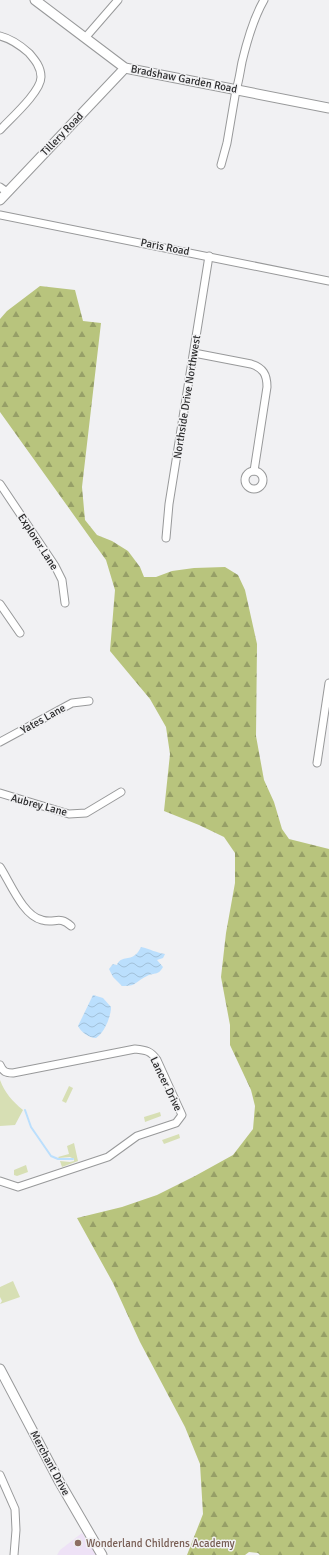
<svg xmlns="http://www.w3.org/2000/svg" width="329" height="1555" font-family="Signika,sans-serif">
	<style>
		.education { fill: #eee2f6 }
		.green { fill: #d7dfb4 }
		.forest { fill: url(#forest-firs) }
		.water { fill: url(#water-waves) }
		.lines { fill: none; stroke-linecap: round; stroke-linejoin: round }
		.stream { stroke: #bbdffd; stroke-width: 2 }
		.street-casing { stroke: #98999a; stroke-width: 9 }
		.secondary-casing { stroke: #98999a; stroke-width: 11 }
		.street { stroke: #fff; stroke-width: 7 }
		.secondary { stroke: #fff; stroke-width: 9 }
		.education-dot { fill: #8d6e63; stroke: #f1f1f3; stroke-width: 1.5 }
		.labels { text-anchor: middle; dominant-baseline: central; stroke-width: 3; stroke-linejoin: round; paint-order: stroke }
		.street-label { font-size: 11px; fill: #2c2c2d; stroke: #f1f1f3 }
		.education-label { font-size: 11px; fill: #785e54; stroke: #f1f1f3; text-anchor: start }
	</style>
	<defs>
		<pattern id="forest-firs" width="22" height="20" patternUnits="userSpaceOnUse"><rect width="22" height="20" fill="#b8c47d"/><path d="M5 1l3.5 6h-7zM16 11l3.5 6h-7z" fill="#969f67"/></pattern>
		<pattern id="water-waves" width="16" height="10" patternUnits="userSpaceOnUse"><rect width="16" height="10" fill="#bbdffd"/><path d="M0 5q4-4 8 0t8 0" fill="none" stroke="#a1c0d9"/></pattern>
	</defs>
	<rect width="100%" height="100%" fill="#f1f1f3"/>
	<polygon class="education" points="82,1533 96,1555 57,1555 60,1550"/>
	<g class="green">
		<path d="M0 1080C5 1093 12 1101 23 1110L15 1125 0 1126Z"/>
		<polygon points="69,1086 73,1088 66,1103 62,1101"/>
		<polygon points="160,1112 161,1116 145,1122 144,1117"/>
		<polygon points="179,1134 180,1138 164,1144 162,1140"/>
		<polygon points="74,1143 78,1161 62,1167 60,1161 70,1162 74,1161 74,1159 70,1157 59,1158 58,1157 69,1154 67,1146"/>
		<polygon points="26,1165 28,1172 17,1176 14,1175 14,1170"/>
		<polygon points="13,1281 20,1297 0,1304 2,1301 0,1297 0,1287"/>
	</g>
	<polygon class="forest" points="40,286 75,290 83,321 101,323 82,487 85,520 97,535 112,541 128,551 140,567 144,577 156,577 172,571 194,568 225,567 238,575 245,590 257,644 256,736 264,780 274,802 282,829 289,839 329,849 329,1555 260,1555 258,1553 249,1552 245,1555 187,1555 203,1514 200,1464 185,1427 140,1342 113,1283 77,1218 122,1207 157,1195 195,1176 233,1155 253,1129 255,1106 251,1090 230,1045 230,1025 221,977 226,933 235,883 235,853 224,837 199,825 164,811 170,754 166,727 150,699 110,651 115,590 106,560 0,412 0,319 7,311"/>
	<g class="water">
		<path d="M141 947C150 949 157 953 165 954L163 958 157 960 163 967C158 976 155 972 147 976 136 981 136 987 122 986L113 977 109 969 113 964 117 965C120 956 130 960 135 955 138 953 140 949 141 947Z"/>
		<path d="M93 995 103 998 111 1007C111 1017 104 1033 96 1038 89 1038 81 1032 78 1026Z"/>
	</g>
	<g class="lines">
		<polyline class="stream" points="25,1110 31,1127 51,1156 58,1159 73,1159"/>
		<g class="street-casing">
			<g id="street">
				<path d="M0 36C12 39 20 45 29 53 35 60 41 67 41 77 41 92 10 119 0 130"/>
				<polyline points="85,38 118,0"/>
				<path d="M221 165 227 143 236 90C239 81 240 72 242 62 247 41 253 19 264 0"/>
				<polyline points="0,187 7,192"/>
				<polyline points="0,215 329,281"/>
				<path d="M194 353 251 364C263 368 267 374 267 387L254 471"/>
				<circle cx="254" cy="480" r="9"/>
				<polyline points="0,484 55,566 62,580 65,603"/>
				<polyline points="166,538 169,504 209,256"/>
				<polyline points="0,604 20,633"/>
				<polyline points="0,742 72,703 89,701"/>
				<polyline points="317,763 329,683"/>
				<polyline points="0,793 69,814 86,813 121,792"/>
				<path d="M0 867C10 882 23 916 42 920 55 924 59 915 71 926"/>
				<path d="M0 1065C3 1072 6 1073 13 1073L135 1049C146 1050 151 1051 157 1060L182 1115 176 1123 137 1136 108 1157 18 1187 0 1181"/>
				<polyline points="0,1475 15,1509 16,1530 14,1555"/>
			</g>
		</g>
		<g class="secondary-casing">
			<g id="secondary">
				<polyline points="35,0 125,68 329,108"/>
				<polyline points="0,200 125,68"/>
				<polyline points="0,1369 59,1481 102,1555"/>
			</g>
		</g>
		<use href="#street" class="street"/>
		<use href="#secondary" class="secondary"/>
	</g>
	<circle class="education-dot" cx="78" cy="1543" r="4"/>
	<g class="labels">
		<g class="street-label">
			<text transform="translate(184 79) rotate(11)">Bradshaw Garden Road</text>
			<text transform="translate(62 134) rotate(-46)">Tillery Road</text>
			<text transform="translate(165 247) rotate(11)">Paris Road</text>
			<text transform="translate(187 397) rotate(-81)">Northside Drive Northwest</text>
			<text transform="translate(38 542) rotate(57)">Explorer Lane</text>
			<text transform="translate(43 719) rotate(-29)">Yates Lane</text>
			<text transform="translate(39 805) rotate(15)">Aubrey Lane</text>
			<text transform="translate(166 1084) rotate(64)">Lancer Drive</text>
			<text transform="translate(50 1463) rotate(62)">Merchant Drive</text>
		</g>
		<g class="education-label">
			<text x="86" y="1543">Wonderland Childrens Academy</text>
		</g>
	</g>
</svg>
